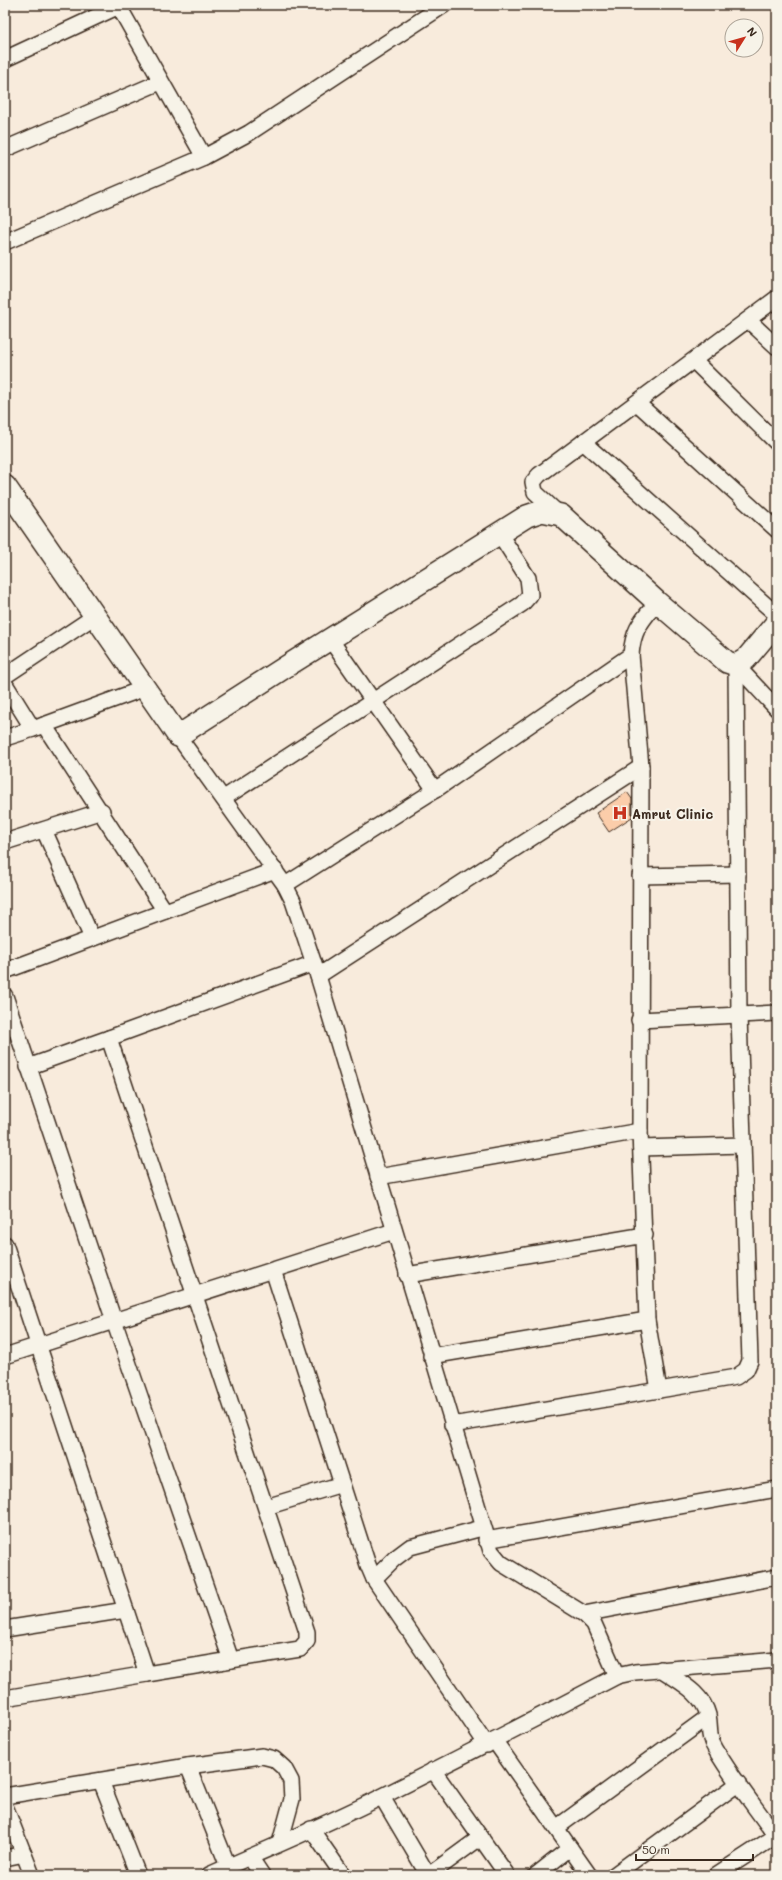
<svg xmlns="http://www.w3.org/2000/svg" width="782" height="1880" font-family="Mali,sans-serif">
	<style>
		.building { fill: #fbcdaa; stroke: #3b2a1e }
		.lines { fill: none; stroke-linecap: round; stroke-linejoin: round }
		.street-casing { stroke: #3b2a1e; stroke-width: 18 }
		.secondary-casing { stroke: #3b2a1e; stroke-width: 24 }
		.street { stroke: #f7f3e8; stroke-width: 15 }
		.secondary { stroke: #f7f3e8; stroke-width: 21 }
		.labels { text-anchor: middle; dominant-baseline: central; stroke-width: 4; stroke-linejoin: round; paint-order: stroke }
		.poi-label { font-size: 13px; font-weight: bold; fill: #3b2a1e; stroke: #f7f3e8; text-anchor: start }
	</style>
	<rect width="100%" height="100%" fill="#f8ebdc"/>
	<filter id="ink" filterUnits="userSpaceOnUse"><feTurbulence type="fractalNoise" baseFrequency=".025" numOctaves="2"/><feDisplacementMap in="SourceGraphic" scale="8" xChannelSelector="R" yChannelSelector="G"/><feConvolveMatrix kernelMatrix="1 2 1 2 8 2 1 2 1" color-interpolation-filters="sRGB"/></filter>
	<g filter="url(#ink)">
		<polygon class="building" points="627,792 632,799 632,817 609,832 596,813"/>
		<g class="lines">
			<g class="street-casing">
				<g id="street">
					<polyline points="5,59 119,6"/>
					<polyline points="5,149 160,82"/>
					<polyline points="204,157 249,133 444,5"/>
					<polyline points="5,242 204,157 118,5"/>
					<polyline points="748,320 777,347"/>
					<polyline points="694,361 777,443"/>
					<polyline points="637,403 777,530"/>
					<polyline points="583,442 777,615"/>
					<polyline points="560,515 535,492 533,482 539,475 777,298"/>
					<polyline points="330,639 435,790"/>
					<polyline points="736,665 777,709"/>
					<polyline points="5,676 95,616"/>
					<polyline points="5,684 33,729 5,738"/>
					<polyline points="44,725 165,911"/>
					<polyline points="33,729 145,688"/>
					<polyline points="178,736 285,885 293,901 318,976 491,1551 501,1563 584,1614 594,1624 617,1676"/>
					<polyline points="224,798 522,604 530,595 528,578 499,533"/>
					<polyline points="44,830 92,938"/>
					<polyline points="5,842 102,811"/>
					<polyline points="640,876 738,874"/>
					<polyline points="285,885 435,790 631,655"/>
					<polyline points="5,971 275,870"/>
					<polyline points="318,976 641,767"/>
					<polyline points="5,996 114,1321 231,1660 147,1674"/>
					<polyline points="639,1020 777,1013"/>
					<polyline points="28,1067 109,1038"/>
					<polyline points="641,1148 743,1145"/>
					<polyline points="378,1177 640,1131"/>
					<polyline points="5,1244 147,1674 5,1698"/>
					<polyline points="273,1270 368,1565 374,1579 487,1745"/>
					<polyline points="407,1275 645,1235"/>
					<polyline points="647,1320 659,1390"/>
					<polyline points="5,1356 394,1231"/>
					<path d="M431 1356 647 1320 640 1131 641 767 631 655C633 629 641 622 657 602"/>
					<polyline points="452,1425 736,1377 746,1370 750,1361 739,1015 736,665"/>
					<polyline points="266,1507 342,1484"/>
					<polyline points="486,1540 777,1489"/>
					<polyline points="374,1579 394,1559 410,1547 482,1528"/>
					<polyline points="584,1614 777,1577"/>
					<polyline points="5,1629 126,1610"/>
					<polyline points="231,1660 300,1649 307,1641 307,1632 109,1038 314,963"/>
					<path d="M661 1669C679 1682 702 1692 708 1715 711 1729 707 1736 716 1750 734 1781 757 1809 777 1838"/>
					<polyline points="494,1740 589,1875"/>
					<polyline points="188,1766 228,1866"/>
					<polyline points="433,1770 507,1875"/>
					<polyline points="101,1781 138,1875"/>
					<polyline points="5,1796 188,1766 262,1756 274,1759 284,1768 291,1781 292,1799 280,1843"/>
					<polyline points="382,1797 428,1875"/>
					<polyline points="5,1806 32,1875"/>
					<polyline points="556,1828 708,1717"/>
					<polyline points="311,1829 343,1875"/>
					<polyline points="250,1857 262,1875"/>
					<polyline points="5,1858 24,1854"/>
					<path d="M209 1875C267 1849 326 1825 383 1796 461 1757 539 1717 617 1676L635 1672 777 1660"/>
					<polyline points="429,1875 481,1837"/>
					<polyline points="536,1875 570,1848"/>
					<polyline points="614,1875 739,1783"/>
					<polyline points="716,1875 776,1836"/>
				</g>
			</g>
			<g class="secondary-casing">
				<polyline id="secondary" points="5,486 178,736 287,666 527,516 542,511 561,515 657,602 727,662 736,665 746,659 777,622"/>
			</g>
			<use href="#street" class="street"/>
			<use href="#secondary" class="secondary"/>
		</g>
	</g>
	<defs>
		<g id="hospital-bare" transform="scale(1.2)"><path d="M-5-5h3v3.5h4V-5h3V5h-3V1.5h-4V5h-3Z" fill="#c8321e" stroke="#f7f3e8" stroke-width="2.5" paint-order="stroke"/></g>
	</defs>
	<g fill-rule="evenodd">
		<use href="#hospital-bare" x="620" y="813"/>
	</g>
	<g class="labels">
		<g class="poi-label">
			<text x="632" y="813">Amrut Clinic</text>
		</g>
	</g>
	<rect width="782" height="1880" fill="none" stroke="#f7f3e8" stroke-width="20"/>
	<rect x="10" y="10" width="762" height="1860" fill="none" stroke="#3b2a1e" stroke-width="1.5" filter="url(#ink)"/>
	<g transform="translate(744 38) rotate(53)"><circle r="19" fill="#f7f3e8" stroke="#aca397"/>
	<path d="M0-3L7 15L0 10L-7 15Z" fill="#c8321e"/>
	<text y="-6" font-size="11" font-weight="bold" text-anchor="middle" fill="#3b2a1e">N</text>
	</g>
	<path d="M636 1854v6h117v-6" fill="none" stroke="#3b2a1e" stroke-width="2"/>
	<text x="642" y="1854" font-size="12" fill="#3b2a1e" stroke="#f7f3e8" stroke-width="3" paint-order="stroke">50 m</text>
</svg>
